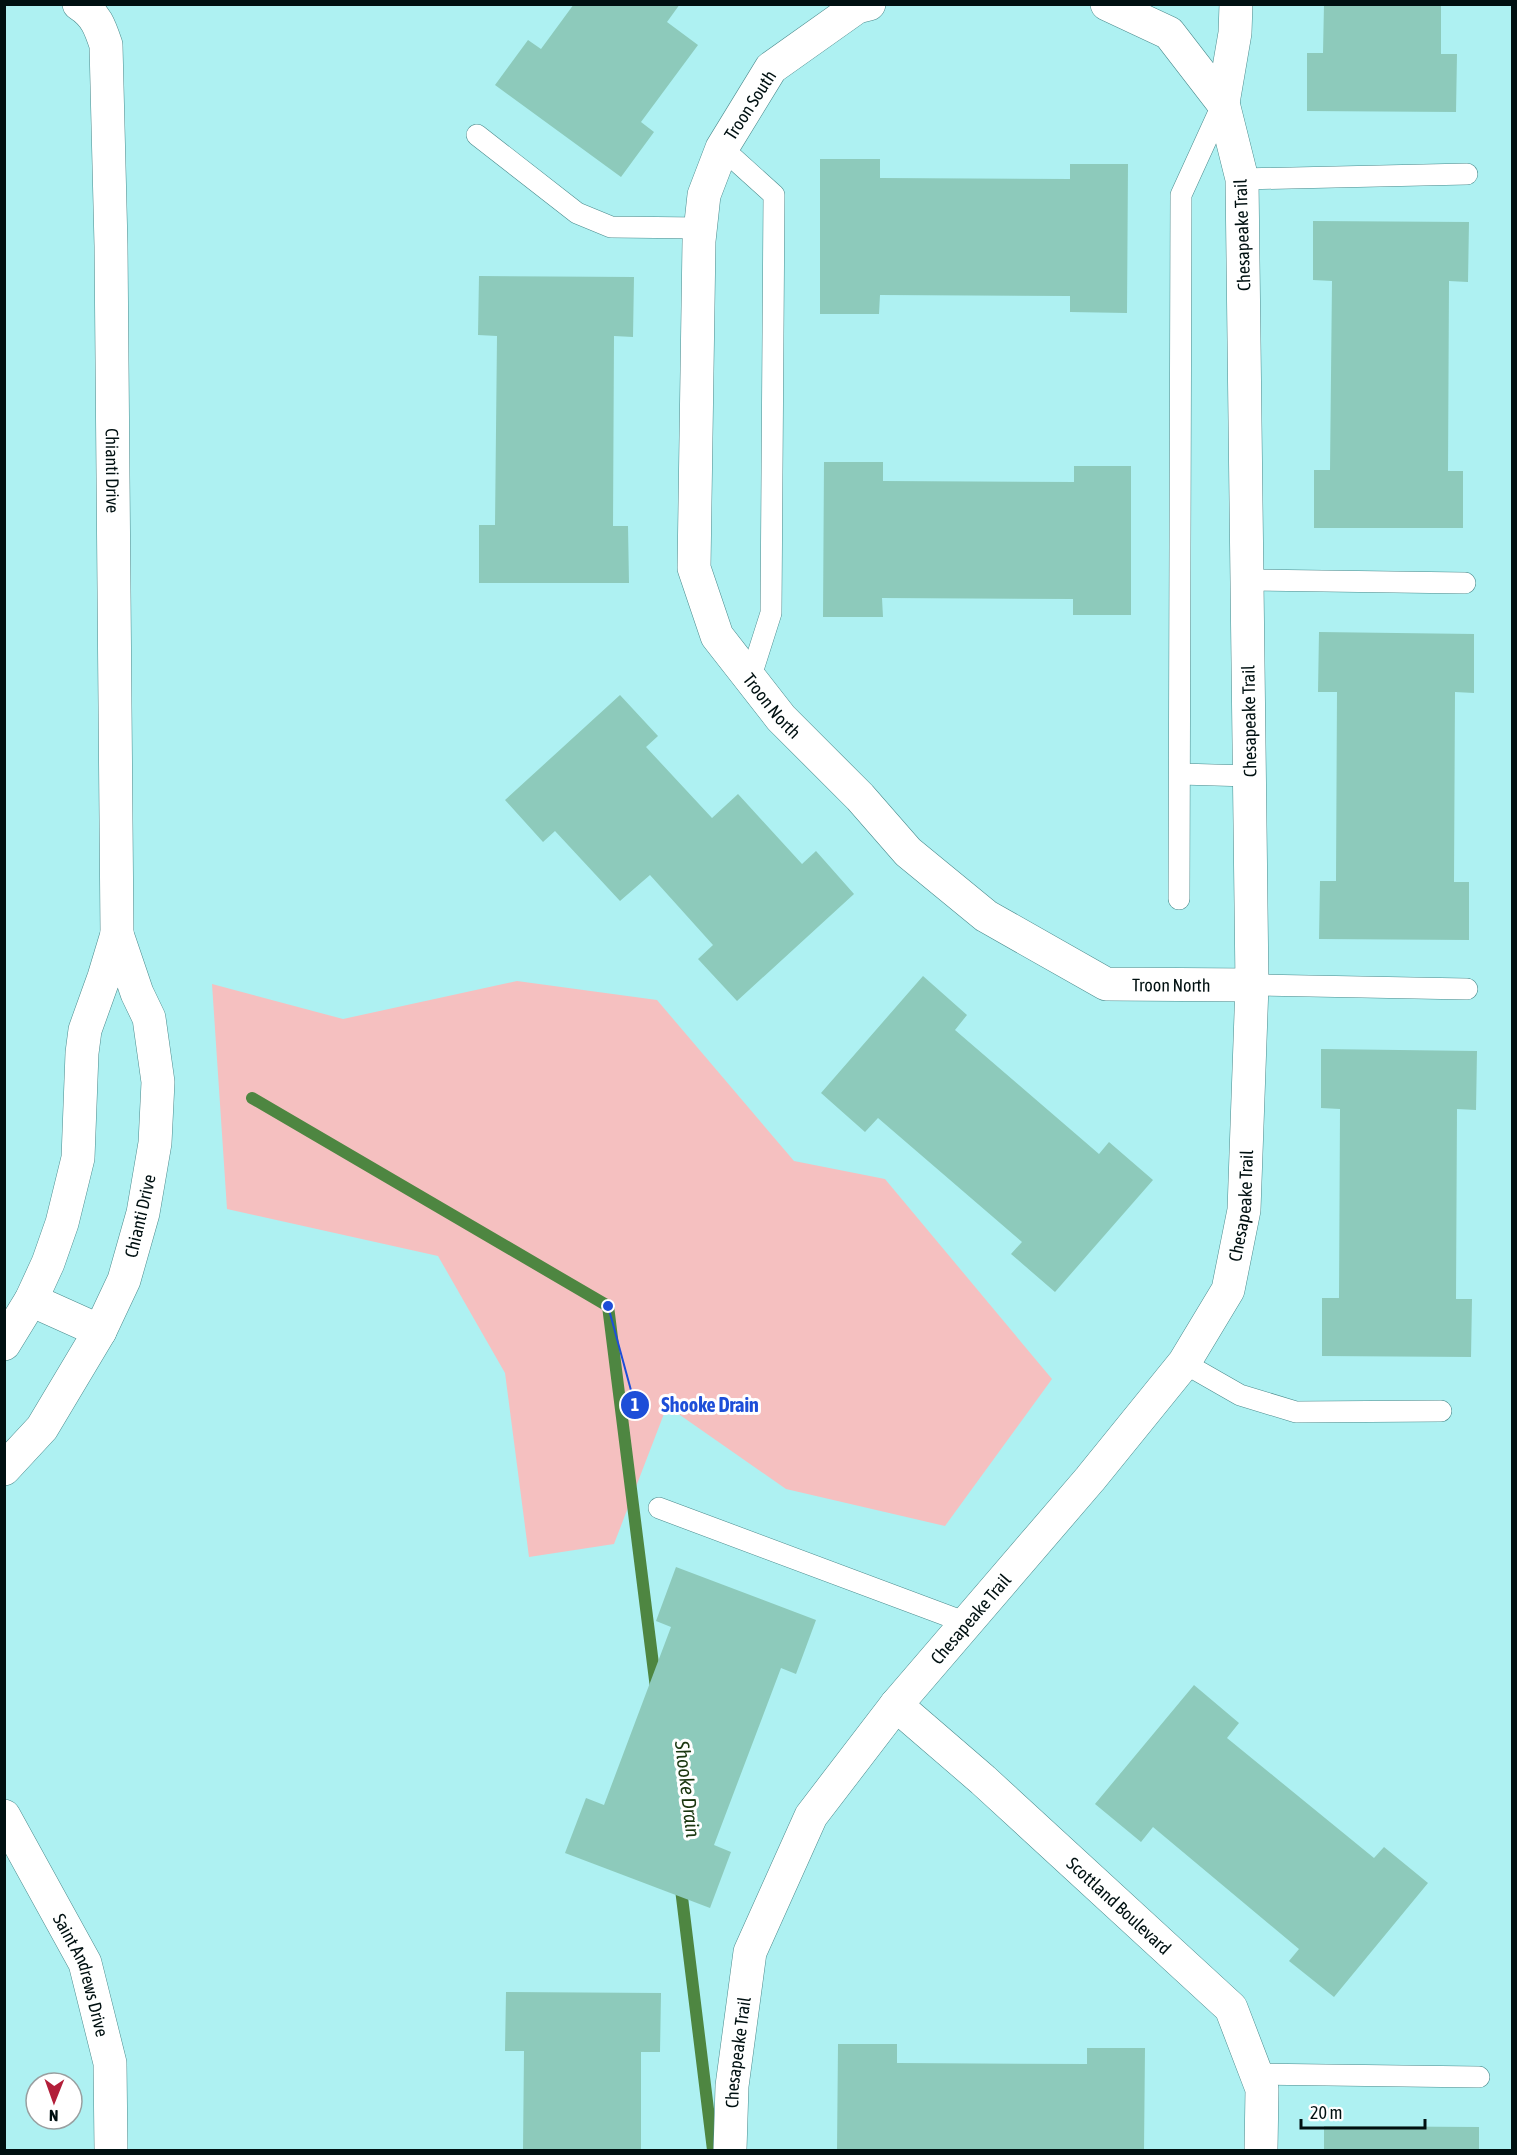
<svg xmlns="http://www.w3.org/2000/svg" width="1517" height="2155" font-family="'Asap Condensed',sans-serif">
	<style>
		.green { fill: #f5c0c0 }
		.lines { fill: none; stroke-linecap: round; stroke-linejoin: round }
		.stream { stroke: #4e8641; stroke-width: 12 }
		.building { fill: #8dcabb }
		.lane-casing { stroke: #4a8a8c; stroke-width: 22 }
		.street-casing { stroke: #4a8a8c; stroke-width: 34 }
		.lane { stroke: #fff; stroke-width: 21 }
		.street { stroke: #fff; stroke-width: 33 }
		.labels { text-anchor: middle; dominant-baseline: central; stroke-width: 6; stroke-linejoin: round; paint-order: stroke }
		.street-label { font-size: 18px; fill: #001011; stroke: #fff }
		.water-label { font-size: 20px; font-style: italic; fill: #1b3710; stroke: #fff }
		.leader { fill: none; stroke: #1d4ed8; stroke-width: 2 }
		.callout-dot { fill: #1d4ed8; stroke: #fff; stroke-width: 2 }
		.mark-label { font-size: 18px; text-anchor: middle; font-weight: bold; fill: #fff }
		.callout-label { font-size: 20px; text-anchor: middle; font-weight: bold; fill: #1d4ed8; stroke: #fff; stroke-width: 6; stroke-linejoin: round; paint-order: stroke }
	</style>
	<rect width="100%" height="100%" fill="#aef1f2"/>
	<polygon class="green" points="517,981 657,1000 794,1161 885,1179 1052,1379 945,1526 786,1489 667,1406 614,1544 529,1557 505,1373 438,1256 227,1209 212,984 343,1019"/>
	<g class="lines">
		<g class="stream">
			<polyline points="252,1098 608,1306 656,1688"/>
			<polyline points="680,1881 713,2150"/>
		</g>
	</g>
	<g class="building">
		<polygon points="574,4 680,4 667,22 698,45 641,122 654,132 621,177 495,85 528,40 541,49"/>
		<polygon points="1324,4 1441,4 1441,54 1457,54 1456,112 1307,111 1307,53 1323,53"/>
		<polygon points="820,159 880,159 880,178 1070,179 1070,164 1128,164 1127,313 1070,312 1070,296 880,295 879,314 820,314"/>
		<polygon points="1313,221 1469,222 1468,282 1449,281 1448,471 1463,471 1463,528 1314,528 1314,470 1330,470 1332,281 1313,280"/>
		<polygon points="479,276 634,277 633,337 614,336 613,526 628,526 629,583 479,583 479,525 495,525 497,336 478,335"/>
		<polygon points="824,462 883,462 883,481 1074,482 1074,466 1131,466 1131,615 1073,615 1073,599 882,598 883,617 823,617"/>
		<polygon points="1319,632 1474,634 1474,693 1455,692 1454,882 1469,882 1469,940 1319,939 1320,881 1336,881 1337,692 1318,692"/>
		<polygon points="620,695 658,736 646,747 712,818 738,794 802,864 816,851 854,894 737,1001 698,959 713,945 650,875 620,901 555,831 543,842 505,800"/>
		<polygon points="923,976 967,1015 955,1030 1099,1154 1109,1142 1153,1180 1055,1292 1011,1254 1022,1242 878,1118 865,1132 821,1093"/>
		<polygon points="1321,1049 1477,1051 1476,1110 1457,1109 1456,1299 1472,1299 1471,1357 1322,1356 1322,1298 1339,1298 1340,1109 1321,1108"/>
		<polygon points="676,1567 816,1620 796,1674 781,1668 714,1845 731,1852 710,1908 565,1853 586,1798 604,1805 671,1627 656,1621"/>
		<polygon points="1194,1685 1239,1723 1227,1738 1374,1858 1384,1847 1428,1883 1334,1997 1289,1961 1299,1949 1153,1827 1141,1842 1095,1804"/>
		<polygon points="506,1992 661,1993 660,2052 641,2052 641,2150 523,2150 524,2051 505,2051"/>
		<polygon points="838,2044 897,2044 897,2063 1087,2064 1087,2048 1145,2048 1144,2150 837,2150"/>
		<polygon points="1324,2126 1479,2127 1479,2150 1324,2150"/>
	</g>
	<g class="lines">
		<g class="lane-casing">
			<g id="lane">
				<polyline points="477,135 577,213 611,227 700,228"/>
				<polyline points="722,148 774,195 771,613 750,679"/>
				<polyline points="1242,179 1467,174"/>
				<polyline points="1247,580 1465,583"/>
				<polyline points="1180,774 1249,776"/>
				<polyline points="1179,899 1181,195 1223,103"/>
				<polyline points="1252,985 1467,989"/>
				<polyline points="1184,1363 1240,1395 1296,1412 1441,1411"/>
				<polyline points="659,1508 967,1623"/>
				<polyline points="1256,2074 1479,2077"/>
			</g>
		</g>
		<g class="street-casing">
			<g id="street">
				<path id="s1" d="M79 4C96 15 100 27 106 45L111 246 117 934"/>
				<path id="s2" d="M869 4 857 7 771 68 722 148 704 195 699 241 694 568 717 636 781 718 860 797 908 852 986 916 1106 984 1252 985"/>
				<polyline points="1223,103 1235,33 1236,4"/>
				<polyline points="31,1300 100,1331"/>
				<polyline points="4,1344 31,1300 48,1263 62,1223 78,1158 82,1053 85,1030 104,977 117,934 137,993 149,1018 158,1082 155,1143 143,1213 124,1280 100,1331 42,1428 4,1469"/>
				<path id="s3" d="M896 1705 983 1780 1231 2008 1262 2089 1261 2150"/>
				<path id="s4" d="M4 1816 85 1963 110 2063 111 2150"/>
				<path id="s5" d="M730 2150 732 2086 750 1952 811 1816 896 1705 1090 1479 1184 1363 1228 1290 1244 1210 1252 985 1242 179 1223 103 1169 33 1107 4"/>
			</g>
		</g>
		<use href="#lane" class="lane"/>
		<use href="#street" class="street"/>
	</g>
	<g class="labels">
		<g class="street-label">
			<text transform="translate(750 105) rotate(-57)">Troon South</text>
			<text transform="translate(1242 235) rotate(-92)">Chesapeake Trail</text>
			<text stroke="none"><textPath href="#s1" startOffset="476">Chianti Drive</textPath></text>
			<text stroke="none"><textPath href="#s2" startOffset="796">Troon North</textPath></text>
			<text transform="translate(1249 721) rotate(-91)">Chesapeake Trail</text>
			<text stroke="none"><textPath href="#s2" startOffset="1300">Troon North</textPath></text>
			<text stroke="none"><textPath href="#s5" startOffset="1106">Chesapeake Trail</textPath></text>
			<text transform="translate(140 1216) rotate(-77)">Chianti Drive</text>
			<text stroke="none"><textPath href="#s5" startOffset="602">Chesapeake Trail</textPath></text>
			<text stroke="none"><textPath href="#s3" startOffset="300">Scottland Boulevard</textPath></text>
			<text stroke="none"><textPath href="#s4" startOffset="178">Saint Andrews Drive</textPath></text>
			<text stroke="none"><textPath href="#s5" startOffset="98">Chesapeake Trail</textPath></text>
		</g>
		<g class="water-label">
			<text transform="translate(688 1789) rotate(83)">Shooke Drain</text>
		</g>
	</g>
	<path class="leader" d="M608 1306L635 1405"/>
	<g class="callout-dot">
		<circle cx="608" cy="1306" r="6"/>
		<circle cx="635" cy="1405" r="15"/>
	</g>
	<g class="mark-label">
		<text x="635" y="1411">1</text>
	</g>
	<g class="callout-label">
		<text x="710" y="1412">Shooke Drain</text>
	</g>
	<rect width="1517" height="2155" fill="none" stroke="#001011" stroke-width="12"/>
	<g transform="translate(54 2101) rotate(181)"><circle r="28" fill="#ffffff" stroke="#999fa0" stroke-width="1.5"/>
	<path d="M0-4.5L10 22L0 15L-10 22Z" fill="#b21e39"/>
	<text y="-9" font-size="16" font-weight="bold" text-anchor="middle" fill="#001011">N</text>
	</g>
	<path d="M1301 2119v9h124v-9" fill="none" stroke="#001011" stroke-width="3"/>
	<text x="1310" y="2119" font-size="18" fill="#001011" stroke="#ffffff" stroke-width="4.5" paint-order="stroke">20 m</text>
</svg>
